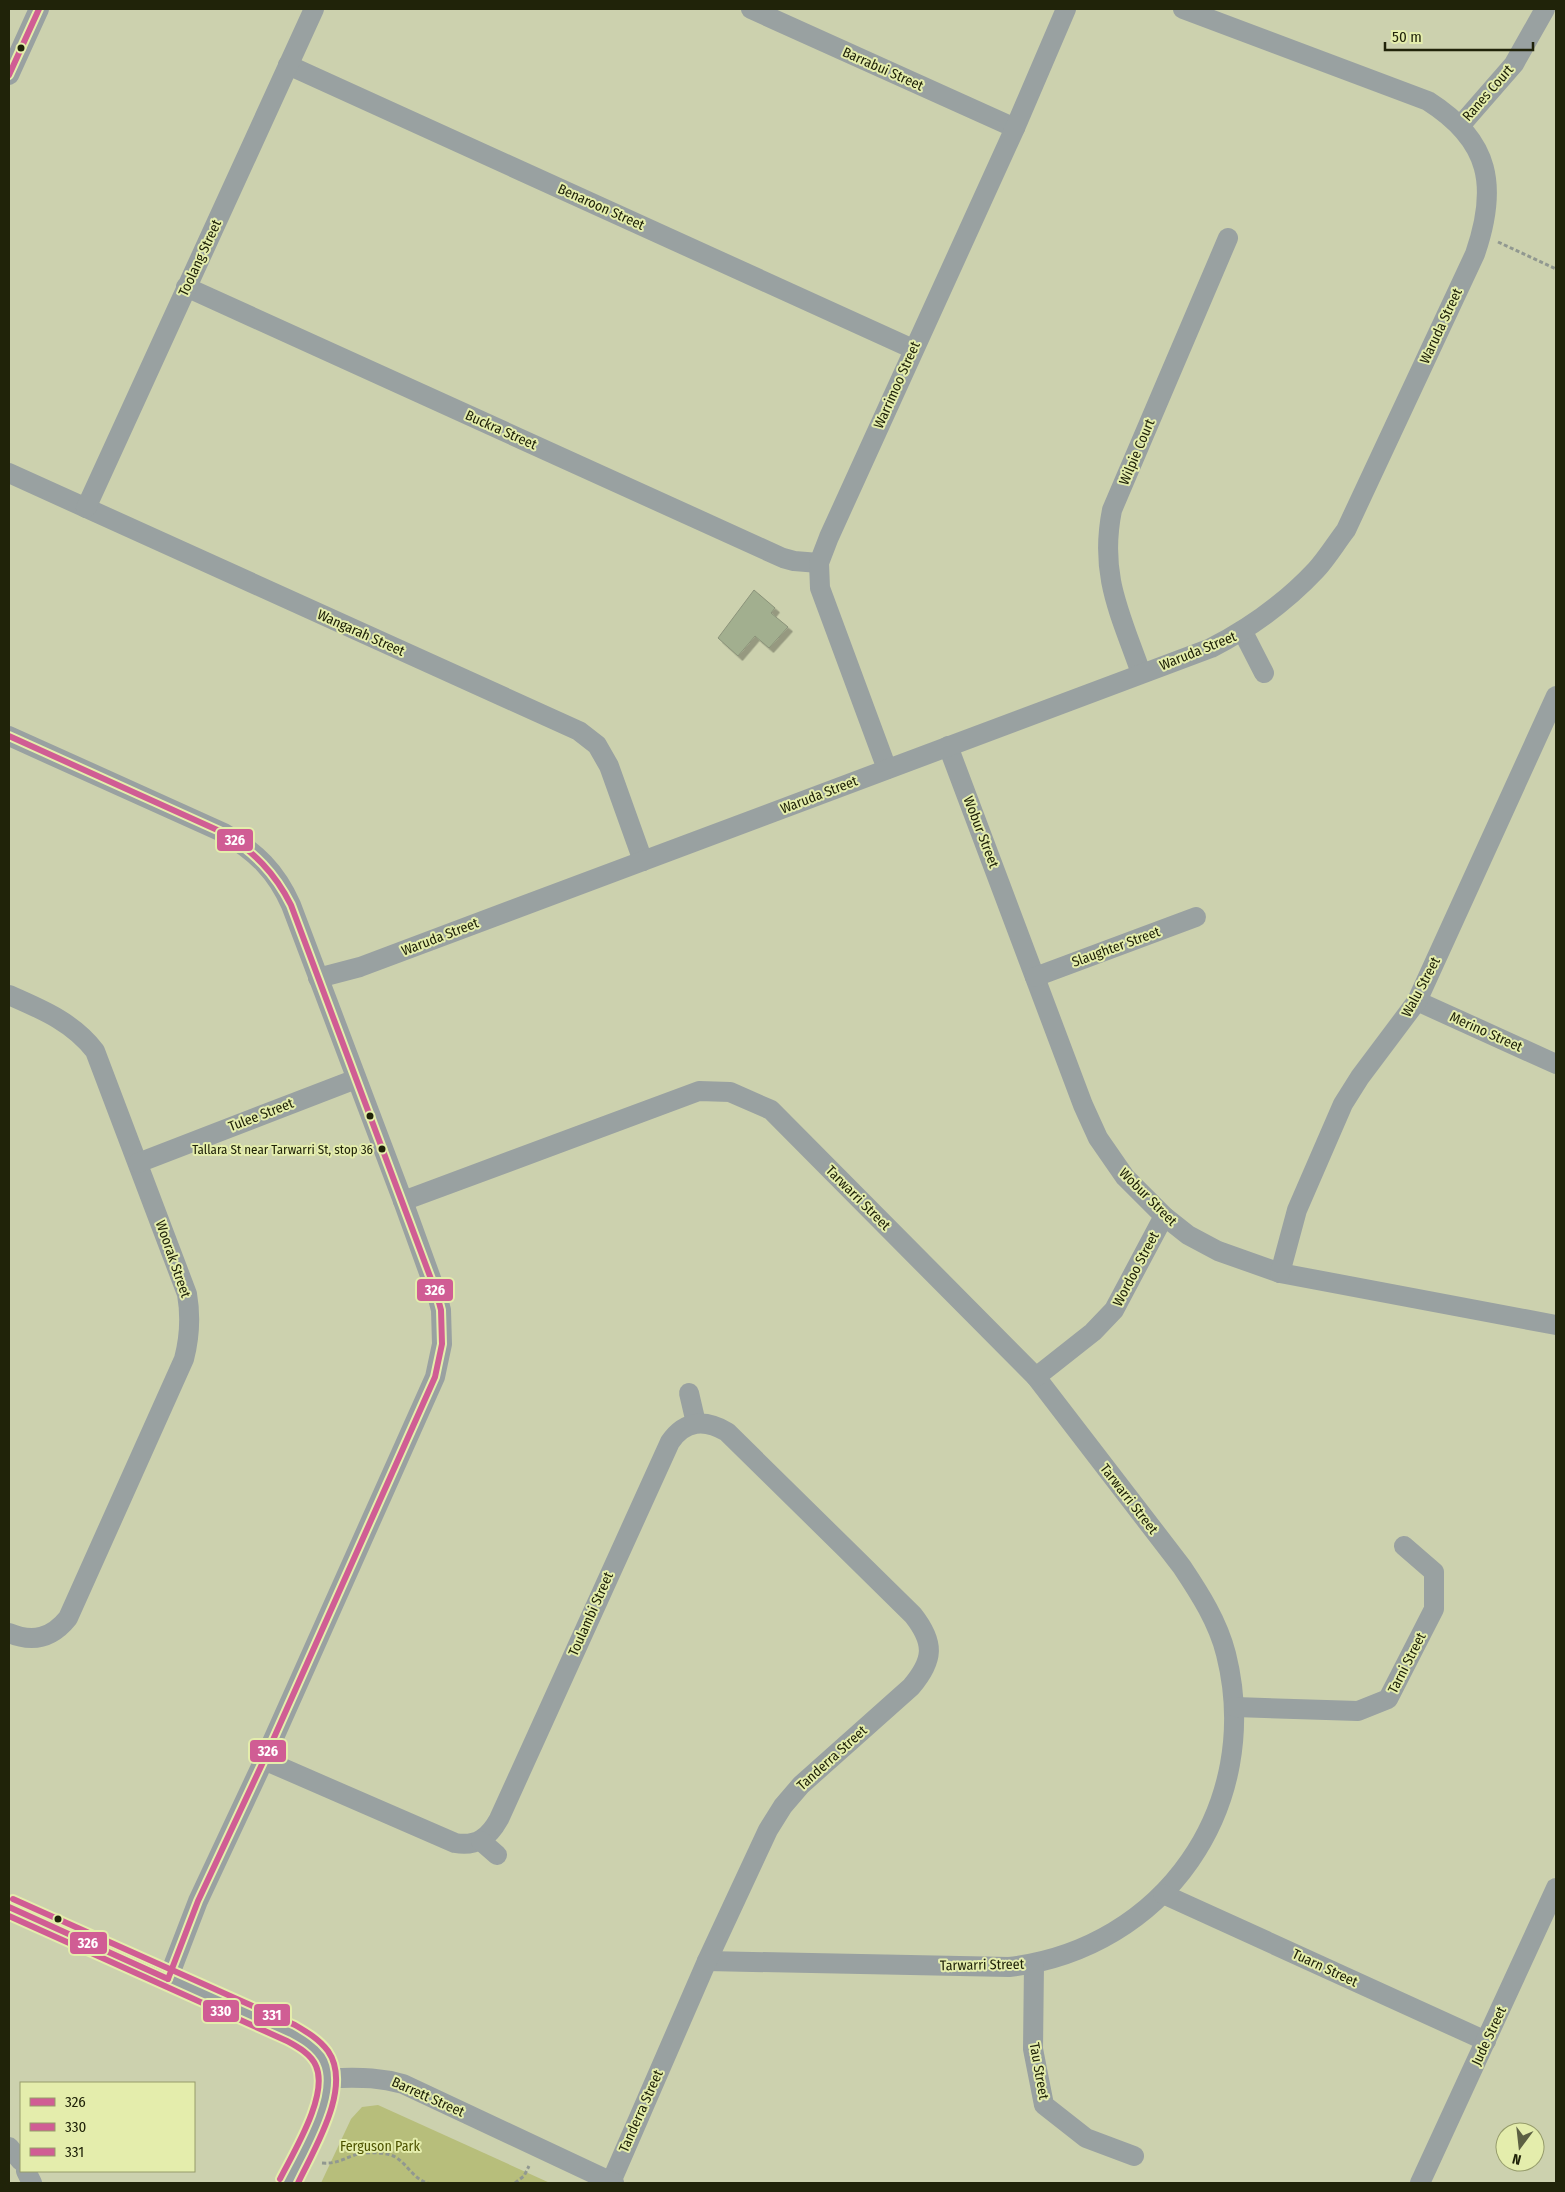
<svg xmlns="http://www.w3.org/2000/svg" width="1565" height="2192" font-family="'Fira Sans Condensed',sans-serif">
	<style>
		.green { fill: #b7be7b }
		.building { fill: #a2af8f; stroke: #8b937a; filter: url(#shadow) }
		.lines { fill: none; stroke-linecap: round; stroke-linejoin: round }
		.path { stroke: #919890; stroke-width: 3; stroke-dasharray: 4 2.5; stroke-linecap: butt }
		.minor { stroke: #99a1a1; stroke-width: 20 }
		.bus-1-casing { stroke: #e4edac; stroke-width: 10 }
		.bus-2-casing { stroke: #e4edac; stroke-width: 10 }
		.bus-3-casing { stroke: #e4edac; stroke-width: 10 }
		.bus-1 { stroke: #d05d94; stroke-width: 6 }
		.bus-2 { stroke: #d05d94; stroke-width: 6 }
		.bus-3 { stroke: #d05d94; stroke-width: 6 }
		.bus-dot { fill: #202309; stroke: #e4edac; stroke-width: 2 }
		.labels { text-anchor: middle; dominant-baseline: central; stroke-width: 4; stroke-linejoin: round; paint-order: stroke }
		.bus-label { font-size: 13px; fill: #202309; stroke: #e4edac; text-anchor: end }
		.street-label { font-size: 14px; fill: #202309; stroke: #e4edac }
		.park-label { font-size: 14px; fill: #4d5300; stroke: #e4edac }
		.line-badge { stroke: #e4edac; stroke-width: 2 }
		.badge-label { font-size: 14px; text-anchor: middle; font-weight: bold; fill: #fff }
	</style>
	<defs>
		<filter id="shadow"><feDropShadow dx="4.5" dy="4.5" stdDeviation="0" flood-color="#0004"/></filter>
	</defs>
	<rect width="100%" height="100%" fill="#ccd1ae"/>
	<polygon class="green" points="378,2105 550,2183 321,2183 351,2119 362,2107"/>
	<polygon class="building" points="754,590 775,608 771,613 788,627 769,648 755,636 738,656 718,638"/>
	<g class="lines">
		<g class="path">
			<polyline points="1498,242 1556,269"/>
			<path d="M322 2163C335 2164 341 2160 352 2156 362 2152 377 2152 387 2154 405 2157 411 2179 428 2183"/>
			<polyline points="515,2183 524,2176 529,2166"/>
		</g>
		<g class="minor">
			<polyline points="751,9 1015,128"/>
			<polyline points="288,65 913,349"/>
			<polyline points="9,75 39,9"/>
			<polyline points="1460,126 1514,64 1545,9"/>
			<polyline points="186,287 783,558 794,561 819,563"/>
			<polyline points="9,473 579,731 597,745 609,766 643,861"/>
			<polyline points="86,508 314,9"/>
			<polyline points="1243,632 1264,673"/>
			<path d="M1141 673C1120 613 1099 575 1112 510L1228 238"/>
			<path d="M9 736 224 833C256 852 276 871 291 905L403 1201 437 1295 441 1310 442 1344 435 1377 264 1760 198 1901 168 1979"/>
			<polyline points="948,746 1083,1105 1098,1138 1125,1177 1164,1216 1188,1235 1218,1251 1280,1273 1556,1325"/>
			<polyline points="887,769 820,588 819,563 829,537 1015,128 1066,9"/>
			<polyline points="1035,977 1196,917"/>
			<path d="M318 978 360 967 1211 648C1250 628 1286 602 1316 570 1327 558 1336 543 1346 530L1475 254C1498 187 1491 141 1428 101L1183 9"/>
			<path d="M9 995C41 1009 73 1022 95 1051L187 1294C191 1317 190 1336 184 1359L68 1618C52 1638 33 1643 9 1633"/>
			<polyline points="1417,1001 1556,1064"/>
			<polyline points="138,1163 356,1079"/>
			<path d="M403 1201 699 1091 730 1092 771 1110 1036 1377 1182 1567C1200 1594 1218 1622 1226 1654 1264 1806 1164 1949 1009 1967L707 1961"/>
			<polyline points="1280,1273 1297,1210 1343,1104 1360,1077 1417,1001 1556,696"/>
			<polyline points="1036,1377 1093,1332 1114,1310 1164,1216"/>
			<polyline points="689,1393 696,1423"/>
			<polyline points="1235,1707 1358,1711 1388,1699 1434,1609 1434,1572 1404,1546"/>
			<path d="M264 1760 455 1843C477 1847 489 1837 499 1819L670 1442C685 1420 705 1419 727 1432L913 1615C935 1643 934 1660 911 1687L801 1785 783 1806 768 1830 707 1961 611 2182"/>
			<polyline points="481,1841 497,1855"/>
			<polyline points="1163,1894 1486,2041"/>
			<path d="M9 1907 291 2033C305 2041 321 2050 326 2067 336 2097 301 2155 288 2183"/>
			<polyline points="1034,1964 1033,2049 1044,2105 1086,2138 1134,2156"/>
			<path d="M328 2078C356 2078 375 2076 403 2084L614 2183"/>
			<polyline points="9,2147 21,2161"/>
			<polyline points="26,2171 32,2183"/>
			<polyline points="1420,2183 1556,1888"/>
		</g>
		<g class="bus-1-casing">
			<g id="bus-1">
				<polyline points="9,75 39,9"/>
				<path d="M9 736 224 833C254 852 275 873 291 905L437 1295 441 1310 442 1344 435 1377 264 1760 198 1901 168 1979"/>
				<polyline points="9,1907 168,1979"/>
			</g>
		</g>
		<g class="bus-2-casing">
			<path id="bus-2" d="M9 1916 287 2041C298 2047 311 2054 316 2066 329 2095 293 2153 280 2179"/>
		</g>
		<g class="bus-3-casing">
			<path id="bus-3" d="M13 1899 295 2025C307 2032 319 2039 328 2051 353 2087 314 2149 298 2183"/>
		</g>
		<use href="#bus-1" class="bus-1"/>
		<use href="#bus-2" class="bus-2"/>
		<use href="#bus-3" class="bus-3"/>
	</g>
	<g class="bus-dot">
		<circle cx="21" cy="48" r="4.5"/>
		<circle cx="370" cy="1116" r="4.5"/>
		<circle cx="382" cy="1149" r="4.5"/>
		<circle cx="58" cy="1919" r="4.5"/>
	</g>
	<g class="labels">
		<g class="bus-label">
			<text x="373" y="1149">Tallara St near Tarwarri St, stop 36</text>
		</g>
		<g class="street-label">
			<text transform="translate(883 69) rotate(24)">Barrabui Street</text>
			<text transform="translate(1488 93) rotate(-49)">Ranes Court</text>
			<text transform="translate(601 207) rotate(24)">Benaroon Street</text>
			<text transform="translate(200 258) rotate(-65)">Toolang Street</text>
			<text transform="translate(1441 326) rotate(-65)">Waruda Street</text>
			<text transform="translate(897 385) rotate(-66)">Warrimoo Street</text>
			<text transform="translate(501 430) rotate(24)">Buckra Street</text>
			<text transform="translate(1137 452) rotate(-67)">Wilpie Court</text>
			<text transform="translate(361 633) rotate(24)">Wangarah Street</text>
			<text transform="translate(1198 651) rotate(-22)">Waruda Street</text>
			<text transform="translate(819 795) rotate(-21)">Waruda Street</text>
			<text transform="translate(981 832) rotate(69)">Wobur Street</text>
			<text transform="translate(440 937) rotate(-21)">Waruda Street</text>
			<text transform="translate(1116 947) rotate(-20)">Slaughter Street</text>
			<text transform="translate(1421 987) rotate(-62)">Walu Street</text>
			<text transform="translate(1486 1032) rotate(24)">Merino Street</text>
			<text transform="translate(261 1115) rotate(-21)">Tulee Street</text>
			<text transform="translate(1148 1197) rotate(45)">Wobur Street</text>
			<text transform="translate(858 1198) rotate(45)">Tarwarri Street</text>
			<text transform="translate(173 1259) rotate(71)">Woorak Street</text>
			<text transform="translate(1136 1269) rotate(-62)">Wordoo Street</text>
			<text transform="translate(1129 1499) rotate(52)">Tarwarri Street</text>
			<text transform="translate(591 1614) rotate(-66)">Toulambi Street</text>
			<text transform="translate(1407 1663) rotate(-63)">Tarni Street</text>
			<text transform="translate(832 1758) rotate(-42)">Tanderra Street</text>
			<text transform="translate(982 1965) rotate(-1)">Tarwarri Street</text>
			<text transform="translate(1325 1968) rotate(25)">Tuarn Street</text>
			<text transform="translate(1489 2036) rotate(-65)">Jude Street</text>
			<text transform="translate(1039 2071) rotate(80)">Tau Street</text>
			<text transform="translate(428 2097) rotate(24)">Barrett Street</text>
			<text transform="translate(641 2111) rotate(-66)">Tanderra Street</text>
		</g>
		<g class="park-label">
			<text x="380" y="2146">Ferguson Park</text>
		</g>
	</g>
	<g class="line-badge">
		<rect x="216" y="828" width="38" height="24" rx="5" fill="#d05d94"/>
		<rect x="416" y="1278" width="38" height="24" rx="5" fill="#d05d94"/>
		<rect x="249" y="1739" width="38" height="24" rx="5" fill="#d05d94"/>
		<rect x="69" y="1931" width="39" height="24" rx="5" fill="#d05d94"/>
		<rect x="202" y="1999" width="38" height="24" rx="5" fill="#d05d94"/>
		<rect x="253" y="2003" width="38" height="24" rx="5" fill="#d05d94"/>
	</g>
	<g class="badge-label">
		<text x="235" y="845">326</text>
		<text x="435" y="1295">326</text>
		<text x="268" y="1756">326</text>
		<text x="88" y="1948">326</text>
		<text x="221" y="2016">330</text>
		<text x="272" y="2020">331</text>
	</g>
	<rect width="1565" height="2192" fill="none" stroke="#202309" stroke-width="20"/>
	<rect x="20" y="2082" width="175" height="90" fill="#e4edac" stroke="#969c6b"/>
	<rect x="30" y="2098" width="25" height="8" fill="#d05d94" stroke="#969c6b"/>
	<text x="65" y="2107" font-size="15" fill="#202309">326</text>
	<rect x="30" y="2123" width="25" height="8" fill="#d05d94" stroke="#969c6b"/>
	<text x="65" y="2132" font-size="15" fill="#202309">330</text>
	<rect x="30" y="2148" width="25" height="8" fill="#d05d94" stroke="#969c6b"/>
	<text x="65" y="2157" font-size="15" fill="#202309">331</text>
	<g transform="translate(1520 2147) rotate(195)"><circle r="24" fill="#e4edac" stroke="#969c6b"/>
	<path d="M0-4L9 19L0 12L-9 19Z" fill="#5c6043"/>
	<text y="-8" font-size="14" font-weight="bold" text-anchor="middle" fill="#202309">N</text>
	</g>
	<path d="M1385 42v8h148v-8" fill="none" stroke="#202309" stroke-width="2.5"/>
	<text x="1392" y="42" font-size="15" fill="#202309" stroke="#e4edac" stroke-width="4" paint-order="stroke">50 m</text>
</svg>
